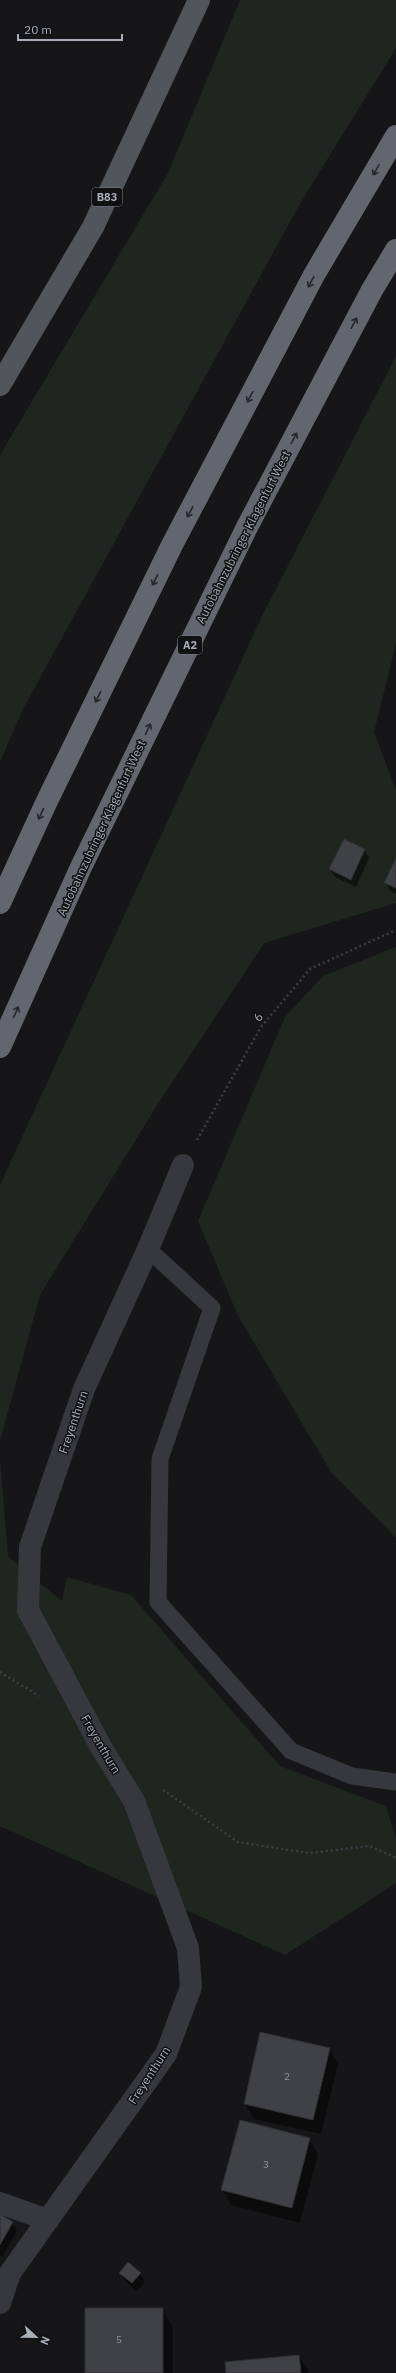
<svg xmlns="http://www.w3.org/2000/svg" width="396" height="2373" font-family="'IBM Plex Sans',sans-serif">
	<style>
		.green { fill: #1e261f }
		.shadow { fill: #0007 }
		.building { fill: #404145; stroke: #303034 }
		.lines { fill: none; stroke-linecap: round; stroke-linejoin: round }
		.path { stroke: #3d3f44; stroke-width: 2.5; stroke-dasharray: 2 3; stroke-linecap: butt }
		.service { stroke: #37383d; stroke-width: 17 }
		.minor { stroke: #37383d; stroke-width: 22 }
		.primary { stroke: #53555c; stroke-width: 22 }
		.motorway { stroke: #63666e; stroke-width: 22 }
		.oneway { stroke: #26262a }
		.labels { text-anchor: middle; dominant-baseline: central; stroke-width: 3; stroke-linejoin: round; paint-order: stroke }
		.number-label { font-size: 10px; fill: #8e929b }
		.shield { fill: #111113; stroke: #7b7e86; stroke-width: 1 }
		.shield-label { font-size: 11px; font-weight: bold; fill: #a8adb8 }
		.street-label { font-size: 12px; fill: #a8adb8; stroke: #111113 }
	</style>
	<rect width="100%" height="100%" fill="#161618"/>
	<g class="green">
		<polygon points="240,0 396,0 396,48 301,202 23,709 0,762 0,455 168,173"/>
		<polygon points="396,356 396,644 374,732 396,790 396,903 264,943 156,1107 40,1295 0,1441 0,1185 262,616"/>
		<polygon points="396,947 396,1538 331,1472 238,1316 198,1221 285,1017 323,976"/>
		<polygon points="0,1460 8,1556 62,1601 67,1577 131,1595 280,1766 386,1806 396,1839 396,1883 285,1955 0,1826"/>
	</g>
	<g class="shadow">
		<polygon points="364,850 369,858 356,887 335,877 330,869"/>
		<polygon points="396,861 396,894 390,891 386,883"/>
		<polygon points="329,2049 338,2064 321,2134 254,2119 245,2104"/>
		<polygon points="309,2139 318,2154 300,2223 231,2205 222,2190"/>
		<polygon points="0,2215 12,2223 17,2231 2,2257 0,2255"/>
		<polygon points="120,2273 140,2273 145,2282 137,2291 125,2281"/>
		<polygon points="162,2309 173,2327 173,2373 86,2373"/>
		<polygon points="299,2356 309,2373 227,2373"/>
	</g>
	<g class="building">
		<polygon points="344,839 365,849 351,880 329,869"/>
		<polygon points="396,858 396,888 384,883"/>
		<polygon points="260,2032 330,2048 313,2120 244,2104"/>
		<polygon points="240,2120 310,2138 292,2208 221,2190"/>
		<polygon points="0,2214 13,2222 0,2245"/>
		<polygon points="128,2262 141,2273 132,2283 119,2273"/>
		<rect x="85" y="2308" width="78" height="65"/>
		<polygon points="299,2355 301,2373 226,2373 225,2362"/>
	</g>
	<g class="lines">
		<g class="path">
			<polyline points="197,1140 261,1027 310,969 396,930"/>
			<polyline points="0,1672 39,1696"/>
			<polyline points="163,1790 238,1842 309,1853 370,1846 396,1858"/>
		</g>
		<polyline class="service" points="148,1249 212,1308 160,1459 158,1602 291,1751 352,1776 396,1782"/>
		<g class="minor">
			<polyline points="0,2203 48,2220"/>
			<polyline points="0,2303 10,2273 166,2054 191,1987 188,1948 134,1801 101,1747 28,1610 30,1547 84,1389 148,1249 183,1165"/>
		</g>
		<polyline class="primary" points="0,385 93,227 199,0"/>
		<g class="motorway">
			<polyline points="0,903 47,801 172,545 314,275 396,136"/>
			<polyline points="0,1047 81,867 247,527 372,290 396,250"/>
		</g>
	</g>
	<defs><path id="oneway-shaft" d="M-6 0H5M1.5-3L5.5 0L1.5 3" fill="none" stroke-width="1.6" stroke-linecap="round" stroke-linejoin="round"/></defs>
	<g class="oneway">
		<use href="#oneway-shaft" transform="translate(376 170) rotate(120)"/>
		<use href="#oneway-shaft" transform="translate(311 282) rotate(118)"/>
		<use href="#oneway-shaft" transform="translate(354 323) rotate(-62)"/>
		<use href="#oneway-shaft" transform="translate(250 397) rotate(118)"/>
		<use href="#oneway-shaft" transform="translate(294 438) rotate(-62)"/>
		<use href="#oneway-shaft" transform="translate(190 512) rotate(118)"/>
		<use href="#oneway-shaft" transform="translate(155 580) rotate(116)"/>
		<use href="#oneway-shaft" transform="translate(98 697) rotate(116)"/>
		<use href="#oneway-shaft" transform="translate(148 729) rotate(-64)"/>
		<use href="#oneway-shaft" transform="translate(41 814) rotate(115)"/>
		<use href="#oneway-shaft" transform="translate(16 1012) rotate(-66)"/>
	</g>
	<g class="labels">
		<g class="number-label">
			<text x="287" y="2076">2</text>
			<text x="266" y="2164">3</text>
			<text x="119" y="2339">5</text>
		</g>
		<g class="shield">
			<rect x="92" y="188" width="30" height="18" rx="3"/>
			<rect x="178" y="636" width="24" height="18" rx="3"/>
		</g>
		<g class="shield-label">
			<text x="107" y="197">B83</text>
			<text x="190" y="645">A2</text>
		</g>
		<g class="street-label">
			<text transform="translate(243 537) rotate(-63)">Autobahnzubringer Klagenfurt West</text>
			<text transform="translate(101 828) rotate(-65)">Autobahnzubringer Klagenfurt West</text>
			<text transform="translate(258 1017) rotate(-51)">6</text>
			<text transform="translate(73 1422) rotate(-71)">Freyenthurn</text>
			<text transform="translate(101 1744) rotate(60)">Freyenthurn</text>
			<text transform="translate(149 2075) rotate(-57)">Freyenthurn</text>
		</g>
	</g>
	<g transform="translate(36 2337) rotate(112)" stroke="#111113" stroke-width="3" paint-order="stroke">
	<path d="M0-3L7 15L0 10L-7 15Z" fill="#a8adb8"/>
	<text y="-6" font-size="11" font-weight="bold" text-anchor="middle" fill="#a8adb8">N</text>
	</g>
	<path d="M18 34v6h104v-6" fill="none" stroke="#a8adb8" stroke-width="2"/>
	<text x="24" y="34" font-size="12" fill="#a8adb8" stroke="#111113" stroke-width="3" paint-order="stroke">20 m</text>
</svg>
